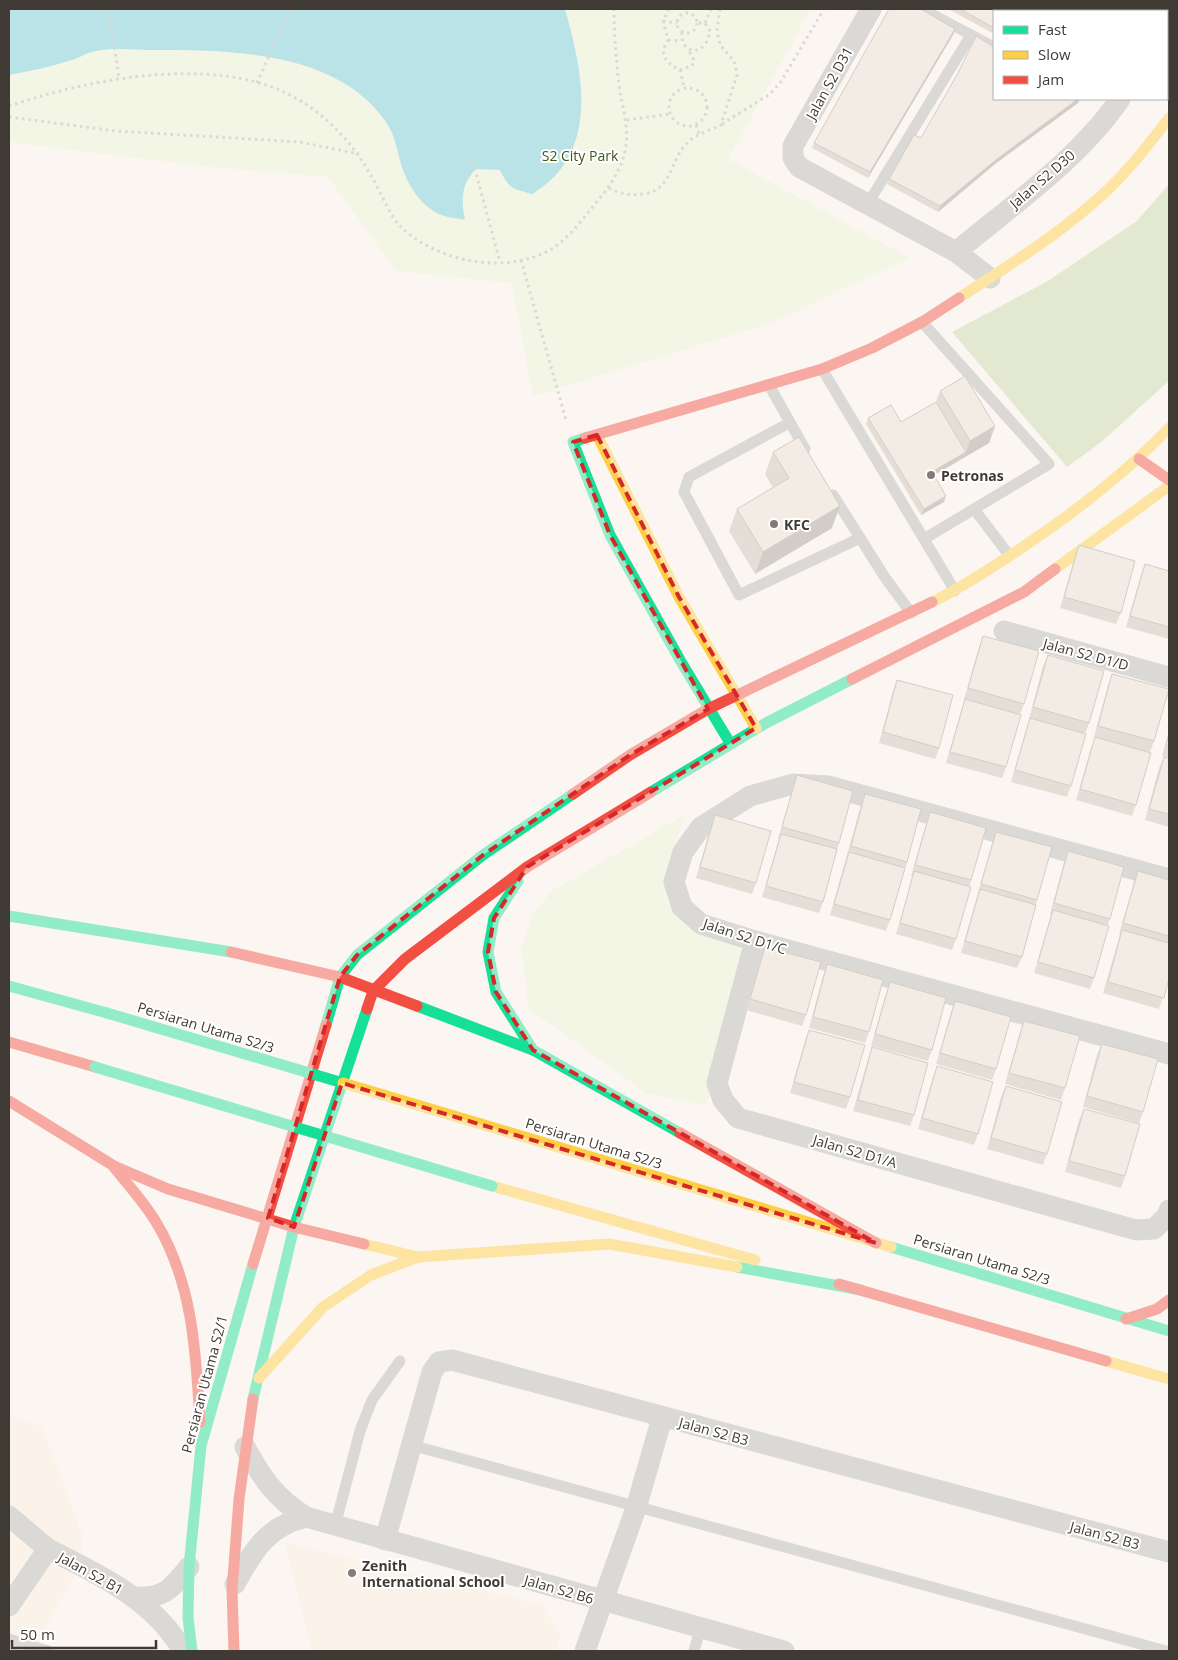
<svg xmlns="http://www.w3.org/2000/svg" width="1178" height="1660" font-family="'Open Sans',sans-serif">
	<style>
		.built { fill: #fbeee0 }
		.green { fill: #e9f4d7 }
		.forest { fill: #c6d8a8 }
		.water { fill: #6cccdb }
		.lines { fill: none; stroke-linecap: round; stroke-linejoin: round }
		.path { stroke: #b4b5b3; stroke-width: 3; stroke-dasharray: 2.5 4; stroke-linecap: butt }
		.lane { stroke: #b3b5b5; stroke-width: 11 }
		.street { stroke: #b3b5b5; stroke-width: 21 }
		.fast { stroke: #16e098; stroke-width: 11 }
		.slow { stroke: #ffcf43; stroke-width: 11 }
		.jam { stroke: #f24e42; stroke-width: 11 }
		.fast-bridge { stroke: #16e098; stroke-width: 11 }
		.slow-bridge { stroke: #ffcf43; stroke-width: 11 }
		.wall { fill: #c8c0b6 }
		.shaded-wall { fill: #a39c94 }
		.building { fill: #e9dfd4; stroke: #a39c94 }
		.marked { fill: none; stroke: #d62828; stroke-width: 4; stroke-dasharray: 10 6; stroke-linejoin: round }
		.poi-dot { fill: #817c76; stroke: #fff; stroke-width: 2 }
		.labels { text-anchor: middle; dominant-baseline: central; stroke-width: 4; stroke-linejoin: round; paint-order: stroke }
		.street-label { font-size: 14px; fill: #403a34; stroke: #fff }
		.park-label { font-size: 14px; fill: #40571e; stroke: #fff }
		.poi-label { font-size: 14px; font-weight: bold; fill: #403a34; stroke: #fff; text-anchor: start }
	</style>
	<rect width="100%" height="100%" fill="#fbf6f1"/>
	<g class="built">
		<polygon points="9,1415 42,1427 82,1534 80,1565 33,1651 9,1651"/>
		<polygon points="284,1542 542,1605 561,1635 557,1651 312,1651"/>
	</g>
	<g class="green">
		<polygon points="9,9 811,9 728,159 909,258 771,323 533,396 512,283 396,271 328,177 212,167 9,142"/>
		<path d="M686 814C673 852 646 898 688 927 700 936 731 944 746 950L707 1106 646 1093 528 1008 522 947 533 914 552 891Z"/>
	</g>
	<polygon class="forest" points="1169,184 1169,381 1100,443 1067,467 952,332 1048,281 1137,221"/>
	<path class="water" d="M9 9H565C580 62 597 132 554 177 548 183 539 189 533 194 513 189 509 189 500 170L476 169C461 184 461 200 465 220 457 218 447 218 439 214 420 205 407 184 401 164 397 150 395 135 386 122 337 51 231 50 153 50 135 50 113 47 96 51 89 52 82 56 75 59 53 66 31 71 9 75Z"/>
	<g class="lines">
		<g class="path">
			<polyline points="109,9 119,79"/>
			<path d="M669 9 663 21 668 40C658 55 666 63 680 70L692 66 694 60 688 49"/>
			<circle cx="687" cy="23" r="10"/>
			<polyline points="663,21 677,23"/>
			<polyline points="705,23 711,9"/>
			<path d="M682 32C680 50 697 57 706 43 708 39 709 34 710 31L705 23H697"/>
			<polyline points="668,40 681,41"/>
			<polyline points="680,70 684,87"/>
			<polyline points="257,83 290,9"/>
			<circle cx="688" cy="107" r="19"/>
			<path d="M9 106C83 81 192 59 269 86 315 102 350 137 373 179 381 193 389 214 400 226 436 262 505 275 550 250 566 240 580 223 591 209 606 191 620 174 625 151 630 128 622 107 619 85 616 59 614 34 614 9"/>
			<polyline points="9,117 116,131 300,142 359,154"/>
			<polyline points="627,120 670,114"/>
			<polyline points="722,124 770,94 780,83 824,9"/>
			<polyline points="696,125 700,136"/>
			<polyline points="473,162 500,262"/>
			<path d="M609 188C620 194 631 196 643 194 672 191 670 160 687 143 694 135 711 130 721 125L737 75 734 61 720 45 717 30 720 9"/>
			<polyline points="521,260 566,420"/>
		</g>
		<g class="lane">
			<polyline points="922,9 994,47"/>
			<polyline points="867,205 971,35"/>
			<polyline points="922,322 1049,464 924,539"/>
			<polyline points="822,369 955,591"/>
			<polyline points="769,385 805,449"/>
			<polyline points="789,423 689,477 684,492 739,595 860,538"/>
			<polyline points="833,495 884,576 911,613"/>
			<polyline points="974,509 1009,555"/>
			<polyline points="411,1445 1166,1651"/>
			<polyline points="335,1526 360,1431 372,1400 400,1361"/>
			<polyline points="9,1639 48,1651"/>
			<polyline points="694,1651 700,1629"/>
		</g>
		<g class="street">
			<polyline points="871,9 793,146 793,158 799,167 956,252 990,278"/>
			<polyline points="1155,9 1160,11"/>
			<path d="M956 252C1011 206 1079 159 1120 99"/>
			<polyline points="1004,631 1169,677"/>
			<polyline points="1169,879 828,786 793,784 750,796 701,827 683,852 674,882 682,907 701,924 755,941 1169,1054"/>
			<polyline points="755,941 717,1083 723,1100 738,1118 1136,1230 1154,1229 1168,1215 1169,1210"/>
			<path d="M245 1447C262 1478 275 1498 306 1517L784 1651"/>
			<polyline points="9,1516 48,1549 9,1606"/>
			<polyline points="385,1540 432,1372 439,1362 452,1360 1169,1552"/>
			<path d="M48 1549C98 1574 154 1600 183 1651"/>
			<path d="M235 1584C253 1551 267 1526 306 1517"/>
			<path d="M134 1597C164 1599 171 1589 189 1567"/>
			<polyline points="585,1651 636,1508 662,1418"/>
		</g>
		<g class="fast">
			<polyline points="585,438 573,442 610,535 680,660 730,743"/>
			<polyline points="651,792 766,723 852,679"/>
			<polyline points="518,881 494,918 488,952 496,992 533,1050"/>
			<polyline points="9,916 231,952"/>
			<polyline points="9,986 107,1013"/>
			<polyline points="417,1006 533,1050 680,1133"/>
			<polyline points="326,1025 340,977 357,955 483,855 573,794"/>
			<polyline points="891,1247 1169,1331"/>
			<polyline points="737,1267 861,1290"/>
			<polyline points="253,1399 294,1227 367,1009"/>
			<polyline points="192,1651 188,1618 189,1567 201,1446 253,1264"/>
		</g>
		<g class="slow">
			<path d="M959 298C1005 268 1052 239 1093 203 1122 179 1146 148 1169 118"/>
			<polyline points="597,435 679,597 756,728"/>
			<polyline points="1055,569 1169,486"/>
			<path d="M932 602C959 589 983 573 1008 557 1066 519 1121 478 1169 428"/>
			<polyline points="508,1132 891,1247"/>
			<polyline points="492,1186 755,1260"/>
			<polyline points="364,1244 418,1257 609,1244 737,1267"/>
			<polyline points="1106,1361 1169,1379"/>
			<polyline points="259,1378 323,1307 371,1275 418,1257"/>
		</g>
		<g class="jam">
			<polyline points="585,438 822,369 872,348 922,322 959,298"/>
			<polyline points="1139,459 1169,480"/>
			<polyline points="852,679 1024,592 1055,569"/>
			<polyline points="573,794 630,755 708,709 932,602"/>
			<polyline points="231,952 340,977 417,1006"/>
			<polyline points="367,1009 373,991 405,959 527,867 651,792"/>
			<polyline points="9,1042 95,1067"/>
			<polyline points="9,1101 114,1166 168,1189 294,1227 364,1244"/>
			<polyline points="680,1133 876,1243"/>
			<path d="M114 1167C128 1185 144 1202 156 1222 193 1283 196 1353 200 1422"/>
			<polyline points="253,1264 326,1025"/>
			<polyline points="839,1284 1106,1361"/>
			<polyline points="1126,1319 1157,1309 1169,1300"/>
			<polyline points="234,1651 232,1591 239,1499 253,1399"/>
		</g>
		<g class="fast-bridge">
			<polyline points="107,1013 343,1083"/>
			<polyline points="95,1067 492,1186"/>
		</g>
		<polyline class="slow-bridge" points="343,1083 508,1132"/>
	</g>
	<g class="wall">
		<polygon points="948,9 1110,9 994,11 994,34"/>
		<polygon points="955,29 953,35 868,178 812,148 814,143"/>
		<polygon points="994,99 1080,99 1078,103 995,164 938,212 887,184 889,179 921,138"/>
		<polygon points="940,391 995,426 989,443 933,476 944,502 921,515 866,424 868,418 901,422 936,402"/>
		<polygon points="773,452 832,528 755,574 729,531 737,509 773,488 765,474"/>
		<polygon points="1079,545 1121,613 1116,624 1060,608 1075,556"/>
		<polygon points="1145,564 1169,571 1169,639 1126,627 1141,575"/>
		<polygon points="983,636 1024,704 1020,715 1006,767 1002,778 946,763 961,711 965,699 997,708 964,699 979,647"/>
		<polygon points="1048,655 1089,723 1085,734 1071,786 1067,797 1011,782 1026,730 1030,719 1029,719 1043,666"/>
		<polygon points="1112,674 1154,741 1150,752 1136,805 1132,816 1076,800 1091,748 1095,737 1094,737 1108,685"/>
		<polygon points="897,680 939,748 935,759 879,743 893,691"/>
		<polygon points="1169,731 1169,758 1162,756"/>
		<polygon points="1164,757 1169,758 1169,827 1145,820 1159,768"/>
		<polygon points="797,775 839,843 823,902 819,913 762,897 779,839 778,839 793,787"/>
		<polygon points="865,794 907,862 890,920 886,931 830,915 861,805"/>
		<polygon points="930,812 971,880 956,939 952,950 896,934 913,876 911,876 926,824"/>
		<polygon points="715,815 756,883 752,894 696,878 711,826"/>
		<polygon points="996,832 1037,900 1022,957 1017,968 961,953 992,843"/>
		<polygon points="1068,851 1110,919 1107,926 1094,978 1090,989 1034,973 1051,915 1050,914 1064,862"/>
		<polygon points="1138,871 1169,880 1169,978 1159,1009 1103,993 1120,935 1119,934 1134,882"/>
		<polygon points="765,947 806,1015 802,1026 746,1010 761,958"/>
		<polygon points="827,964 869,1032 865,1043 809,1028 823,976"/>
		<polygon points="890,982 932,1050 928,1061 871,1046 886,993"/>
		<polygon points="955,1001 996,1069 992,1080 936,1064 951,1012"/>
		<polygon points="1024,1021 1065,1088 1061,1100 1005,1084 1020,1032"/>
		<polygon points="809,1030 850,1097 846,1109 790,1093 805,1041"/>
		<polygon points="1102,1044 1143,1112 1139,1123 1083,1107 1097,1055"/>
		<polygon points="872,1047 914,1115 910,1126 853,1111 868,1059"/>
		<polygon points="937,1066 978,1134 974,1145 918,1129 933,1077"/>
		<polygon points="1006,1086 1047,1154 1043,1165 987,1149 1001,1097"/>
		<polygon points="1084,1109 1125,1176 1121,1188 1065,1172 1079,1120"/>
	</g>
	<g class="shaded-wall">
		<polygon points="955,29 953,35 868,178 870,172"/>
		<polygon points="1078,99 1080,99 1078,103 995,164 938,212 940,206 997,159"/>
		<polygon points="995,426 989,443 929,478 932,472 966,452 970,441"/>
		<polygon points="946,496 944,502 921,515 924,509"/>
		<polygon points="840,506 832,528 755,574 763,552"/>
	</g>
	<g class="building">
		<polygon points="889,9 921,9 955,29 870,172 814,143"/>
		<polygon points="960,9 1110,9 1114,11 994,11 994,28"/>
		<polygon points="976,36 994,47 994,99 1078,99 997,159 940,206 889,179 914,135 921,138 958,73"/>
		<polygon points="965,376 995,426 970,441 940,391"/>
		<polygon points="936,402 966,452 932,472 946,496 924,509 868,418 891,405 901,422"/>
		<polygon points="799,437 840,506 763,552 737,509 789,478 773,452"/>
		<polygon points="1079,545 1135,561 1121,613 1064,597"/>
		<polygon points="1145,564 1169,571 1169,627 1130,616"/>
		<polygon points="983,636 1039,651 1024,704 968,688"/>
		<polygon points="1048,655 1104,671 1089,723 1033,707"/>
		<polygon points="1112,674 1169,689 1154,741 1098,726"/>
		<polygon points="897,680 953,695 939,748 883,732"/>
		<polygon points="965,699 1021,715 1006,767 950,752"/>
		<polygon points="1030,718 1086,734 1071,786 1015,770"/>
		<polygon points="1169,734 1169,746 1166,745"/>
		<polygon points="1095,737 1151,753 1136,805 1080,789"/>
		<polygon points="1164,757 1169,758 1169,814 1149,809"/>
		<polygon points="797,775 853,791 839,843 782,827"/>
		<polygon points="865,794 921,809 907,862 851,846"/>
		<polygon points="930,812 986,828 971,880 915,865"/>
		<polygon points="715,815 771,831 756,883 700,867"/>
		<polygon points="996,832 1052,847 1037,900 981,884"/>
		<polygon points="781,834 837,849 823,902 766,886"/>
		<polygon points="1068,851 1124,867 1110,919 1054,903"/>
		<polygon points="849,852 905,868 890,920 834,904"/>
		<polygon points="914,871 971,887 956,939 900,923"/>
		<polygon points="1138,871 1169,880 1169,936 1123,923"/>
		<polygon points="980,889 1036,905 1022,957 965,941"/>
		<polygon points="1053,910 1109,926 1094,978 1038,962"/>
		<polygon points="1122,930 1169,943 1169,978 1164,998 1108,982"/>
		<polygon points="765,947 821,962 806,1015 750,999"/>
		<polygon points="827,964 883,980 869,1032 813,1017"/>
		<polygon points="890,982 946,998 932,1050 875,1034"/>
		<polygon points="955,1001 1011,1017 996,1069 940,1053"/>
		<polygon points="1024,1021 1080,1036 1065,1088 1009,1073"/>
		<polygon points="809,1030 865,1045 850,1097 794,1082"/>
		<polygon points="1102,1044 1158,1059 1143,1112 1087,1096"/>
		<polygon points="872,1047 928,1063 914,1115 858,1100"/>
		<polygon points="937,1066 993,1082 978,1134 922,1118"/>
		<polygon points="1006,1086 1062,1102 1047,1154 991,1138"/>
		<polygon points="1084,1109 1140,1124 1125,1176 1069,1161"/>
	</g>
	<path d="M0 0H1178V1660H0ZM597 435 679 597 756 728 527 867 494 918 488 952 496 992 533 1050 876 1243 342 1083 294 1227 268 1218 340 977 357 955 483 855 630 755 708 709 610 535 573 442Z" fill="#fbf6f1" fill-opacity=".55" fill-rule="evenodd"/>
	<path class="marked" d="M597 435 679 597 756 728 527 867 494 918 488 952 496 992 533 1050 876 1243 342 1083 294 1227 268 1218 340 977 357 955 483 855 630 755 708 709 610 535 573 442Z"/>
	<g class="poi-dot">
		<circle cx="931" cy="475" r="5"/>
		<circle cx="774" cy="524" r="5"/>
		<circle cx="352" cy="1573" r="5"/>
	</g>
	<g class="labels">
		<g class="street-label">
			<text transform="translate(829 83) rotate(-61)">Jalan S2 D31</text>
			<text transform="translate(1042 179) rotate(-41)">Jalan S2 D30</text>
			<text transform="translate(1086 654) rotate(15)">Jalan S2 D1/D</text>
			<text transform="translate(745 936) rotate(18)">Jalan S2 D1/C</text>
			<text transform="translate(206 1027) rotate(17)">Persiaran Utama S2/3</text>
			<text transform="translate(594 1143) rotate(17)">Persiaran Utama S2/3</text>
			<text transform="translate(855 1151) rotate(16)">Jalan S2 D1/A</text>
			<text transform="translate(982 1259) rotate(17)">Persiaran Utama S2/3</text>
			<text transform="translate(204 1384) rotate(-75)">Persiaran Utama S2/1</text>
			<text transform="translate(714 1431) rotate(15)">Jalan S2 B3</text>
			<text transform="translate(1105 1535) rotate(15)">Jalan S2 B3</text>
			<text transform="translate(91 1573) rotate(29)">Jalan S2 B1</text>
			<text transform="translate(559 1589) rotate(16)">Jalan S2 B6</text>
		</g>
		<g class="park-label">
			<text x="580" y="155">S2 City Park</text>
		</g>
		<g class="poi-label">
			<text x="941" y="475">Petronas</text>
			<text x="784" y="524">KFC</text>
			<text x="362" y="1565">Zenith<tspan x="362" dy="16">International School</tspan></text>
		</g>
	</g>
	<rect width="1178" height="1660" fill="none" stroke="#403a34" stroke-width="20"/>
	<rect x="993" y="10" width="175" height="90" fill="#ffffff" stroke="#b3b0ae"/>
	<rect x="1003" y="26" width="25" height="8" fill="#16e098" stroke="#b3b0ae"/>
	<text x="1038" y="35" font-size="15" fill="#403a34">Fast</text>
	<rect x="1003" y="51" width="25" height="8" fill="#ffcf43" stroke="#b3b0ae"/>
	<text x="1038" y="60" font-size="15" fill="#403a34">Slow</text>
	<rect x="1003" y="76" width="25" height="8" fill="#f24e42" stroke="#b3b0ae"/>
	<text x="1038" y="85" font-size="15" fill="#403a34">Jam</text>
	<path d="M12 1640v8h144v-8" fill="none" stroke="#403a34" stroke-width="2.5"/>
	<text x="20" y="1640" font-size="15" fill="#403a34" stroke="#ffffff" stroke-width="4" paint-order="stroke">50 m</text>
</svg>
